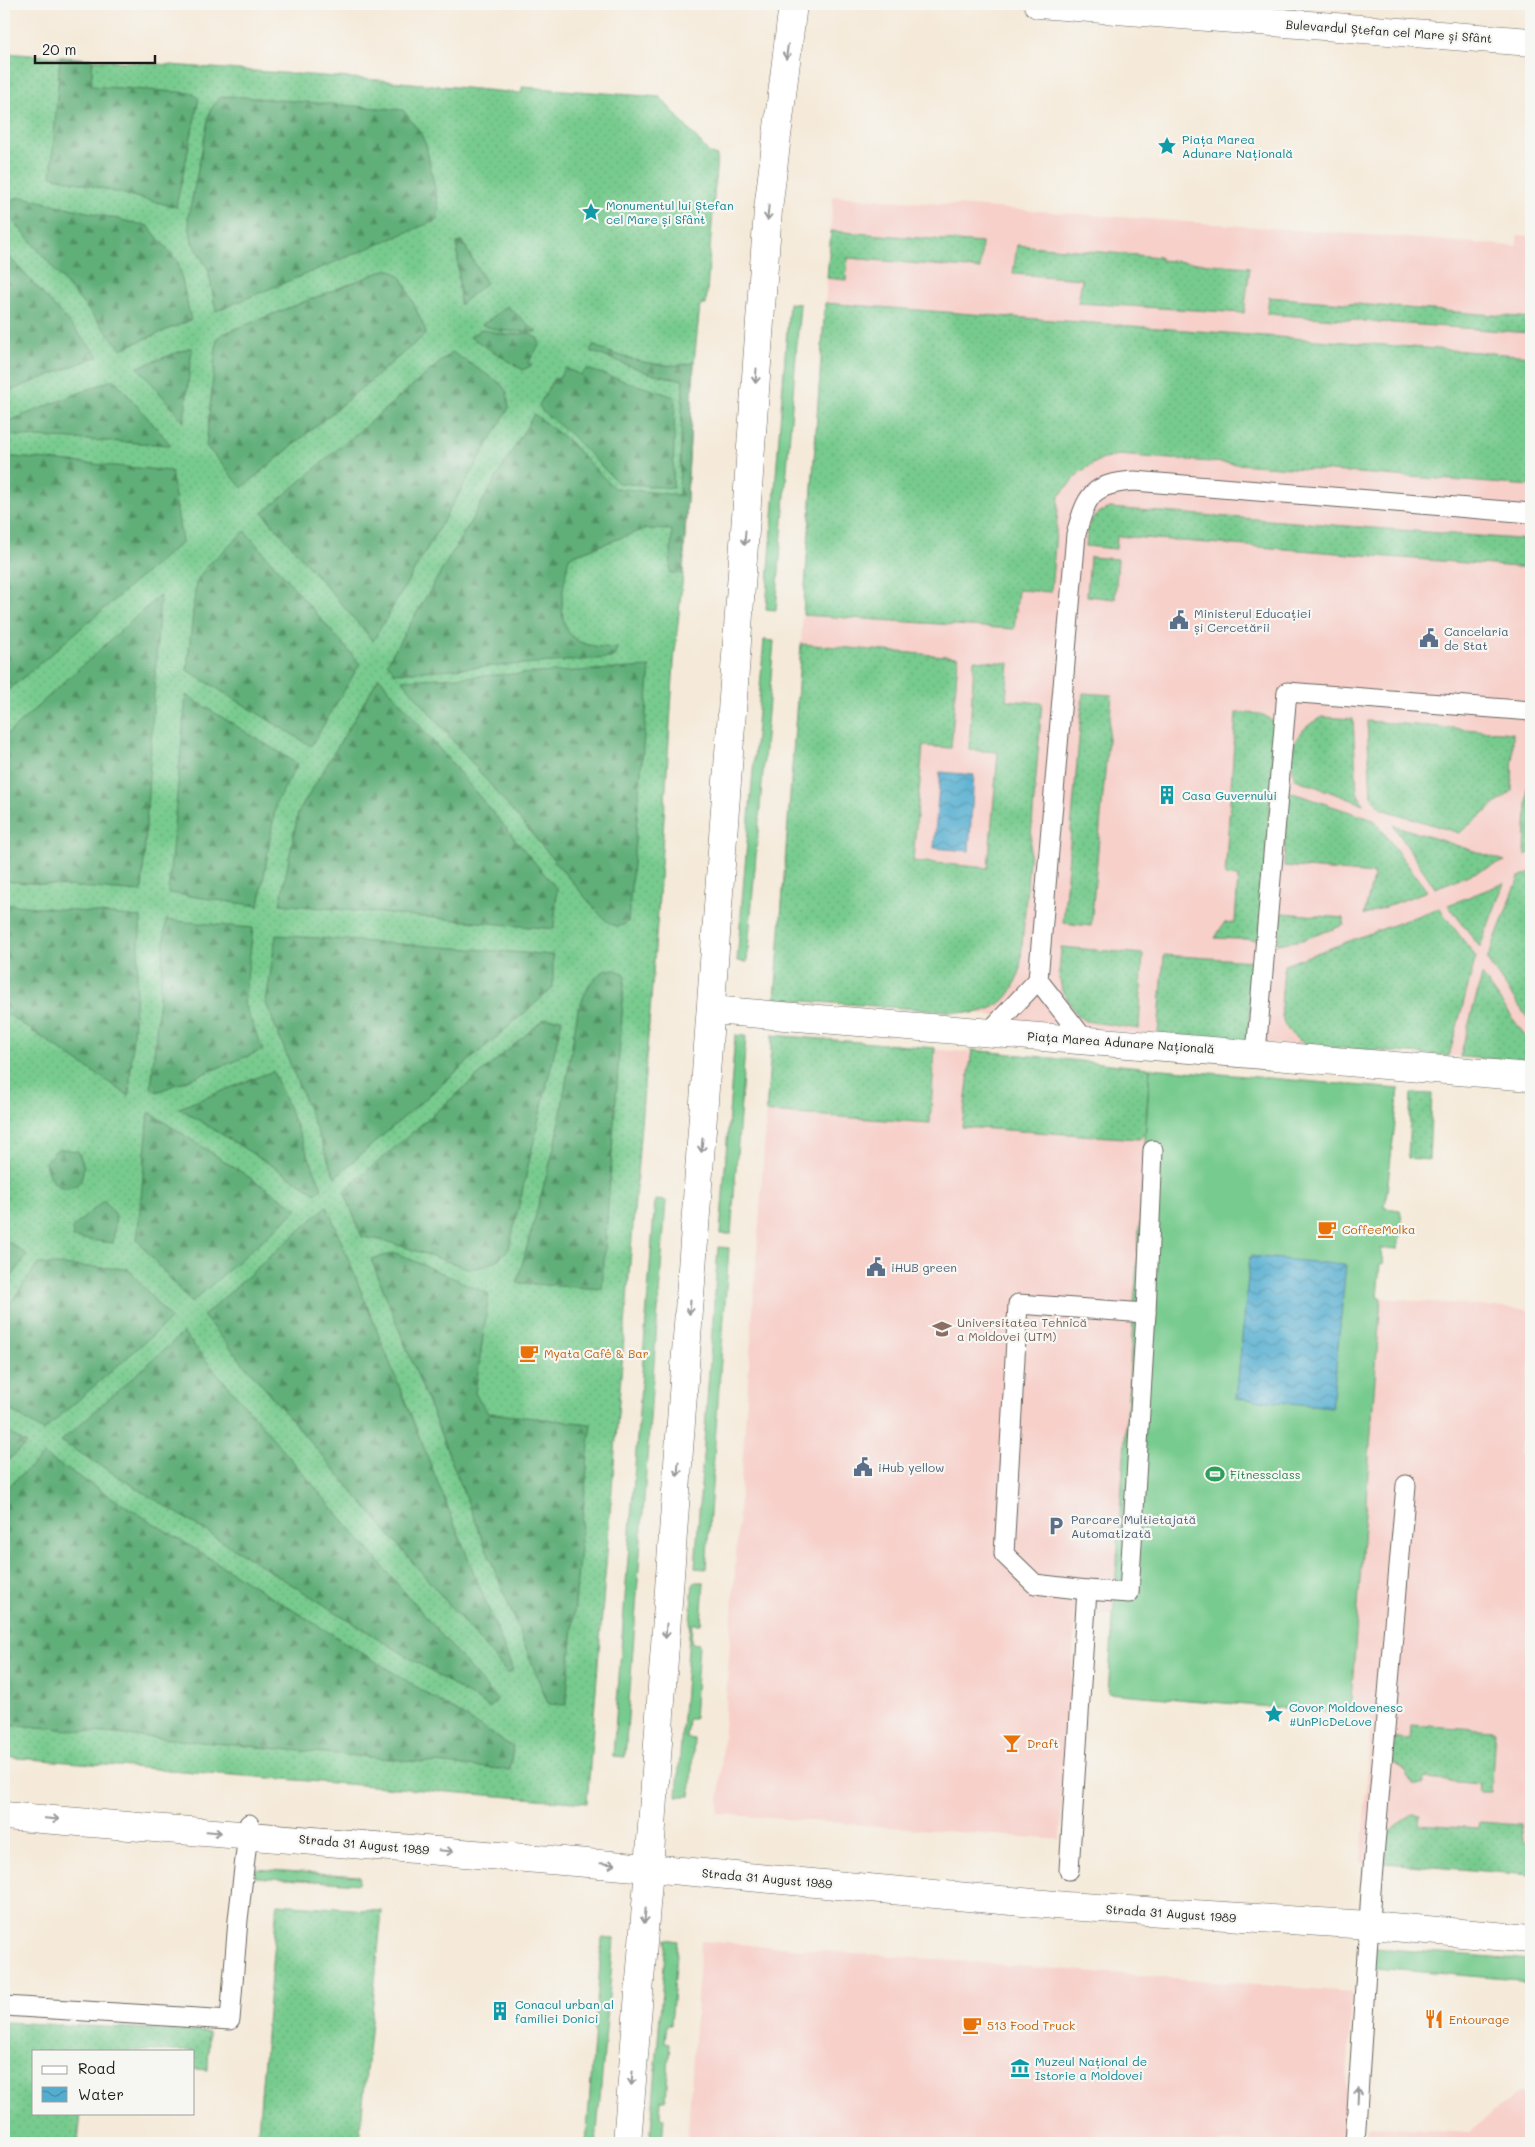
<svg xmlns="http://www.w3.org/2000/svg" width="1535" height="2147" font-family="Mali,sans-serif">
	<style>
		.built { fill: #f7d0ca }
		.grass { fill: url(#grass-dots); stroke: #4a7455 }
		.forest { fill: url(#forest-firs); stroke: #3e664a }
		.garden { fill: #77cb8e; stroke: #4a7455 }
		.water { fill: url(#water-waves); stroke: #386476 }
		.lines { fill: none; stroke-linecap: round; stroke-linejoin: round }
		.service-casing { stroke: #68645e; stroke-width: 21 }
		.pedestrian-casing { stroke: #68645e; stroke-width: 29 }
		.minor-casing { stroke: #68645e; stroke-width: 29 }
		.tertiary-casing { stroke: #68645e; stroke-width: 29 }
		.primary-casing { stroke: #68645e; stroke-width: 29 }
		.service { stroke: #fff; stroke-width: 19 }
		.pedestrian { stroke: #fff; stroke-width: 28 }
		.minor { stroke: #fff; stroke-width: 28 }
		.tertiary { stroke: #fff; stroke-width: 28 }
		.primary { stroke: #fff; stroke-width: 28 }
		.oneway { stroke: #999 }
		.labels { text-anchor: middle; dominant-baseline: central; stroke-width: 4.5; stroke-linejoin: round; paint-order: stroke }
		.street-label { font-size: 12px; fill: #1c1c1c; stroke: #f6f6f2 }
		.culture-label { font-size: 12px; fill: #0d838f; stroke: #f6f6f2; text-anchor: start }
		.service-label { font-size: 12px; fill: #4e5e75; stroke: #f6f6f2; text-anchor: start }
		.food-label { font-size: 12px; fill: #c56008; stroke: #f6f6f2; text-anchor: start }
		.education-label { font-size: 12px; fill: #785e54; stroke: #f6f6f2; text-anchor: start }
		.leisure-label { font-size: 12px; fill: #27864d; stroke: #f6f6f2; text-anchor: start }
	</style>
	<defs>
		<pattern id="grass-dots" width="8" height="8" patternUnits="userSpaceOnUse" patternTransform="scale(1.25)"><rect width="8" height="8" fill="#77cb8e"/><path d="M2 2h.1M6 6h.1" fill="none" stroke="#66ae7a" stroke-width="1.8" stroke-linecap="round"/></pattern>
		<pattern id="forest-firs" width="22" height="20" patternUnits="userSpaceOnUse" patternTransform="scale(1.25)"><rect width="22" height="20" fill="#61af79"/><path d="M5 1l3.5 6h-7zM16 11l3.5 6h-7z" fill="#4f8e62"/></pattern>
		<pattern id="water-waves" width="16" height="10" patternUnits="userSpaceOnUse" patternTransform="scale(1.25)"><rect width="16" height="10" fill="#53add0"/><path d="M0 5q4-4 8 0t8 0" fill="none" stroke="#448ca8"/></pattern>
	</defs>
	<rect width="100%" height="100%" fill="#f6f6f2"/>
	<filter id="ink" filterUnits="userSpaceOnUse"><feTurbulence type="fractalNoise" baseFrequency=".02" numOctaves="2"/><feDisplacementMap in="SourceGraphic" scale="10" xChannelSelector="R" yChannelSelector="G"/><feConvolveMatrix kernelMatrix="1 2 1 2 8 2 1 2 1" color-interpolation-filters="sRGB"/></filter>
	<filter id="wash" filterUnits="userSpaceOnUse"><feTurbulence type="fractalNoise" baseFrequency=".0096" numOctaves="4" result="noise"/><feDisplacementMap in="SourceGraphic" scale="20" xChannelSelector="R" yChannelSelector="G"/><feGaussianBlur stdDeviation="1.12" result="paint"/><feColorMatrix in="noise" values="0 0 0 0 0 0 0 0 0 0 0 0 0 0 0 0 0 1.4 0 .05"/><feComposite in="paint" operator="in"/></filter>
	<g filter="url(#wash)">
		<rect width="100%" height="100%" fill="#f5ead9"/>
		<g class="built">
			<polygon points="833,196 1516,246 1518,235 1531,236 1531,1062 1087,1030 973,1013 775,999"/>
			<polygon points="772,1035 1150,1068 1113,1616 1076,1613 1060,1840 718,1814"/>
			<polygon points="1381,1298 1531,1310 1531,1347 1520,1454 1531,1455 1531,1875 1361,1862 1371,1717 1350,1714"/>
			<polygon points="701,1941 1352,1992 1344,2143 687,2143"/>
			<polygon points="1519,2092 1531,2092 1531,2143 1367,2143 1368,2126 1468,2133"/>
		</g>
		<g class="grass">
			<polygon points="4,53 379,80 519,93 522,92 522,87 660,97 710,154 717,156 706,305 700,305 694,362 683,574 674,662 658,911 587,1803 4,1757"/>
			<polygon points="831,231 982,243 980,269 848,258 846,280 827,278"/>
			<polygon points="1017,245 1160,257 1160,260 1250,267 1244,313 1078,303 1082,279 1013,274"/>
			<polygon points="1269,297 1531,318 1531,333 1267,314"/>
			<polygon points="825,303 1531,356 1531,486 1118,455 1098,461 1080,472 1059,496 1051,592 1018,590 1014,629 803,615"/>
			<path d="M1110 508 1531 540V568L1117 536 1116 549 1086 546C1088 525 1088 515 1110 508Z"/>
			<polygon points="1090,557 1118,559 1115,599 1087,596"/>
			<path d="M801 644 958 657 951 748 923 746 913 861 988 868 998 752 969 750 974 660 1009 663 1006 700 1042 703 1020 971C1011 997 1001 1009 973 1013L775 999Z"/>
			<polygon points="1083,693 1112,695 1091,926 1063,923"/>
			<path d="M1236 713C1255 714 1267 710 1276 728L1259 940 1215 938 1224 923 1235 922 1238 877 1225 876Z"/>
			<path d="M1322 717 1353 719 1357 792 1363 804 1295 779C1287 749 1294 731 1322 717Z"/>
			<polygon points="1367,721 1513,733 1512,791 1459,833 1382,809 1371,796"/>
			<polygon points="1529,758 1531,758 1531,852 1525,855"/>
			<polygon points="1287,791 1374,820 1427,891 1364,915 1374,874 1284,866"/>
			<polygon points="1393,825 1505,861 1435,888"/>
			<polygon points="1531,872 1531,1023 1487,960 1519,877"/>
			<polygon points="1504,883 1480,947 1448,905"/>
			<path d="M1439 908 1476 957 1449 1056 1310 1046C1270 1028 1283 1003 1284 965Z"/>
			<polygon points="1282,913 1344,918 1344,925 1302,940 1277,944"/>
			<polygon points="1061,947 1143,954 1139,1029 1085,1021 1077,1015 1062,991 1059,974"/>
			<polygon points="1164,955 1254,961 1248,1041 1158,1034"/>
			<polygon points="1482,975 1531,1044 1531,1062 1460,1057"/>
			<polygon points="772,1035 935,1048 930,1123 766,1112"/>
			<polygon points="972,1050 1150,1068 1145,1134 1139,1139 962,1127"/>
			<polygon points="1411,1093 1432,1094 1429,1160 1408,1158"/>
			<polygon points="1411,1725 1495,1730 1491,1792 1479,1792 1480,1784 1425,1779 1422,1785 1414,1785 1404,1770 1392,1762 1395,1738 1410,1739"/>
			<polygon points="1411,1814 1420,1815 1419,1824 1479,1828 1480,1822 1520,1825 1522,1839 1531,1848 1531,1875 1385,1863 1387,1834"/>
			<polygon points="277,1904 382,1911 359,2143 257,2143"/>
			<polygon points="4,2022 209,2032 208,2070 194,2069 194,2051 34,2051 34,2113 81,2113 78,2143 4,2143"/>
		</g>
		<g class="forest">
			<polygon points="60,57 93,59 91,86 193,93 199,99 176,207 51,176"/>
			<polygon points="232,96 403,110 421,134 426,145 439,209 437,220 216,311 208,269 192,242 188,218 210,110 221,97"/>
			<polygon points="22,197 148,226 178,262 191,320 121,349 6,212 6,205 13,199"/>
			<polygon points="462,241 486,283 460,305 457,243"/>
			<polygon points="4,251 99,356 4,393"/>
			<polygon points="385,270 392,270 402,278 425,329 425,335 242,488 206,446 217,338 225,333"/>
			<polygon points="507,306 537,332 501,331 482,325"/>
			<polygon points="481,329 506,335 529,333 538,339 540,344 528,363 532,365 523,370 470,337"/>
			<path d="M593 345C617 357 668 372 694 362L683 574 670 573 672 530 645 529 569 557C564 586 549 636 589 645 598 647 608 647 617 648L615 655 611 658 395 673 387 663 534 414 565 438 614 488 679 495 683 380 649 373 590 351Z"/>
			<polygon points="192,347 184,422 138,367"/>
			<polygon points="452,352 500,383 507,392 509,408 373,641 263,513"/>
			<polygon points="565,368 581,375 587,369 675,397 673,488 618,483 570,434 542,411 539,405 554,378 558,380"/>
			<polygon points="114,379 171,445 4,435 4,423"/>
			<polygon points="4,456 171,471 182,542 4,694"/>
			<polygon points="245,531 360,664 311,746 187,670 196,583 207,566"/>
			<polygon points="160,595 142,892 4,881 4,737"/>
			<path d="M650 667 628 922C615 933 604 919 595 909L402 680Z"/>
			<polygon points="379,677 557,889 554,929 280,904 298,813"/>
			<polygon points="186,695 298,764 276,803 259,906 168,893"/>
			<polygon points="4,904 141,917 129,1096 4,1012"/>
			<polygon points="166,920 253,928 244,1004 263,1050 157,1092 151,1088"/>
			<polygon points="276,935 553,955 553,988 335,1177 266,1003"/>
			<polygon points="605,970 616,970 625,974 602,1289 517,1283 557,1137 578,1009 590,983"/>
			<polygon points="544,1019 562,1019 509,1249 500,1258 485,1266 470,1269 386,1241 362,1237 344,1191"/>
			<polygon points="273,1071 322,1188 316,1193 179,1108"/>
			<polygon points="149,1112 298,1209 191,1303 137,1240"/>
			<path d="M61 1149 78 1151 84 1166 81 1181C64 1198 47 1181 45 1162L55 1151Z"/>
			<polygon points="104,1200 116,1215 113,1243 73,1238 72,1228"/>
			<polygon points="327,1206 513,1670 508,1674 203,1316"/>
			<polygon points="4,1239 27,1255 4,1288"/>
			<polygon points="396,1253 489,1294 475,1393 488,1413 591,1424 566,1705 548,1704 371,1259"/>
			<polygon points="38,1264 128,1269 171,1319 43,1431 4,1406 4,1312"/>
			<polygon points="183,1333 497,1700 490,1708 61,1441"/>
			<polygon points="4,1430 27,1444 4,1464"/>
			<polygon points="44,1455 513,1747 510,1770 4,1724 4,1490"/>
		</g>
		<g class="garden">
			<polygon points="789,303 800,304 776,610 766,609"/>
			<polygon points="764,640 774,641 747,962 737,961"/>
			<polygon points="735,1035 746,1036 731,1234 720,1234"/>
			<polygon points="1150,1068 1399,1089 1385,1208 1400,1210 1402,1221 1398,1249 1381,1248 1384,1263 1380,1264 1377,1297 1381,1298 1350,1714 1108,1693"/>
			<polygon points="655,1200 666,1201 625,1757 613,1756"/>
			<polygon points="718,1247 729,1248 706,1569 695,1568"/>
			<polygon points="693,1582 704,1582 701,1624 692,1624 691,1643 699,1644 694,1719 688,1719 686,1738 694,1739 690,1796 677,1796"/>
			<polygon points="255,1869 360,1876 359,1884 255,1877"/>
			<polygon points="602,1938 614,1939 596,2143 586,2143"/>
			<polygon points="666,1939 678,1941 671,2025 667,2025 665,2042 670,2043 666,2100 661,2100 660,2117 664,2118 662,2143 650,2143"/>
			<polygon points="1375,1948 1531,1960 1531,1981 1373,1968"/>
		</g>
		<g class="water">
			<polygon points="940,772 974,775 969,851 934,848"/>
			<polygon points="1250,1256 1346,1265 1332,1407 1236,1398"/>
		</g>
	</g>
	<g filter="url(#ink)">
		<g class="lines">
			<g class="service-casing">
				<g id="service">
					<polyline points="1038,980 1084,1039"/>
					<path d="M989 1032 1038 980 1076 534C1087 495 1091 484 1134 481L1531 513"/>
					<polyline points="1256,1053 1287,692 1531,711"/>
					<polyline points="1087,1590 1035,1584 1004,1554 1018,1304 1146,1313"/>
					<polyline points="1069,1870 1087,1590 1129,1593 1146,1313 1153,1150"/>
					<polyline points="4,2006 230,2020 238,1920 249,1824"/>
					<polyline points="1355,2143 1371,1891 1406,1485"/>
				</g>
			</g>
			<g class="pedestrian-casing">
				<polyline id="pedestrian" points="649,1868 1066,1906 1369,1925 1531,1939"/>
			</g>
			<g class="minor-casing">
				<polyline id="minor" points="711,1010 1531,1077"/>
			</g>
			<g class="tertiary-casing">
				<polyline id="tertiary" points="4,1816 649,1868"/>
			</g>
			<g class="primary-casing">
				<g id="primary">
					<polyline points="1038,4 1531,42"/>
					<polyline points="627,2143 649,1868 768,210 793,4"/>
				</g>
			</g>
			<use href="#service" class="service"/>
			<use href="#pedestrian" class="pedestrian"/>
			<use href="#minor" class="minor"/>
			<use href="#tertiary" class="tertiary"/>
			<use href="#primary" class="primary"/>
		</g>
		<defs><path id="oneway-shaft" d="M-6 0H5M1.5-3L5.5 0L1.5 3" fill="none" stroke-width="1.6" stroke-linecap="round" stroke-linejoin="round" transform="scale(1.25)"/></defs>
		<g class="oneway">
			<use href="#oneway-shaft" transform="translate(787 52) rotate(97)"/>
			<use href="#oneway-shaft" transform="translate(768 213) rotate(95)"/>
			<use href="#oneway-shaft" transform="translate(756 376) rotate(94)"/>
			<use href="#oneway-shaft" transform="translate(745 538) rotate(94)"/>
			<use href="#oneway-shaft" transform="translate(702 1145) rotate(94)"/>
			<use href="#oneway-shaft" transform="translate(690 1307) rotate(94)"/>
			<use href="#oneway-shaft" transform="translate(678 1469) rotate(94)"/>
			<use href="#oneway-shaft" transform="translate(666 1631) rotate(94)"/>
			<use href="#oneway-shaft" transform="translate(52 1819) rotate(5)"/>
			<use href="#oneway-shaft" transform="translate(214 1832) rotate(5)"/>
			<use href="#oneway-shaft" transform="translate(446 1851) rotate(5)"/>
			<use href="#oneway-shaft" transform="translate(608 1864) rotate(5)"/>
			<use href="#oneway-shaft" transform="translate(645 1916) rotate(95)"/>
			<use href="#oneway-shaft" transform="translate(632 2078) rotate(95)"/>
			<use href="#oneway-shaft" transform="translate(1358 2095) rotate(-87)"/>
		</g>
	</g>
	<defs>
		<g id="sight-bare" transform="scale(1.5)"><path d="M0-6L1.8-2.2L6-1.7L2.9 1.2L3.7 5.4L0 3.3L-3.7 5.4L-2.9 1.2L-6-1.7L-1.8-2.2Z" fill="#0f9aa8" stroke="#f6f6f2" stroke-width="2.5" paint-order="stroke"/></g>
		<g id="civic-bare" transform="scale(1.5)"><path d="M-.6-6.5H3V-4.5H.6V-3L4-1V1h2V6H-6V1h2V-1L-.6-3ZM-1.2 2.5V6h2.4V2.5Z" fill="#5c6f8a" stroke="#f6f6f2" stroke-width="2.5" paint-order="stroke"/></g>
		<g id="building-bare" transform="scale(1.5)"><path d="M-4-6H4V6H1V3H-1V6H-4ZM-2.5-4.3h1.7v1.8h-1.7ZM.8-4.3h1.7v1.8H.8ZM-2.5-1h1.7V.8h-1.7ZM.8-1h1.7V.8H.8Z" fill="#0f9aa8" stroke="#f6f6f2" stroke-width="2.5" paint-order="stroke"/></g>
		<g id="cafe-bare" transform="scale(1.5)"><path d="M-5.5-4.5H6V0H3Q3 3.5 0 3.5H-2.5Q-5.5 3.5-5.5 0ZM3-3.2v2h1.7v-2ZM-6 4.5H4V6H-6Z" fill="#e8710a" stroke="#f6f6f2" stroke-width="2.5" paint-order="stroke"/></g>
		<g id="university-bare" transform="scale(1.5)"><path d="M0-5L7-2L0 1L-7-2ZM-4 1L0 2.5L4 1V4Q0 6-4 4Z" fill="#8d6e63" stroke="#f6f6f2" stroke-width="2.5" paint-order="stroke"/></g>
		<g id="stadium-bare" transform="scale(1.5)"><path d="M0-5a6.5 5 0 1 0 0 10a6.5 5 0 1 0 0-10ZM-3.5-1.8h7v3.6h-7Z" fill="#2e9e5b" stroke="#f6f6f2" stroke-width="2.5" paint-order="stroke"/></g>
		<g id="parking-bare" transform="scale(1.5)"><path d="M-3.5-5.5H1a3.5 3.5 0 0 1 0 7H-1V5.5H-3.5ZM-1-3.4V-.6H.8a1.4 1.4 0 0 0 0-2.8Z" fill="#5c6f8a" stroke="#f6f6f2" stroke-width="2.5" paint-order="stroke"/></g>
		<g id="bar-bare" transform="scale(1.5)"><path d="M-6-5H6L.8 .8V4.5H3.5V6h-7V4.5H-.8V.8Z" fill="#e8710a" stroke="#f6f6f2" stroke-width="2.5" paint-order="stroke"/></g>
		<g id="restaurant-bare" transform="scale(1.5)"><path d="M-5-6h1v4h1v-4h1v4h1v-4h1v5L-1.5 .5V6h-2V.5L-5-1ZM5-6V6H3V1.5H1.5Q1.5-4 5-6Z" fill="#e8710a" stroke="#f6f6f2" stroke-width="2.5" paint-order="stroke"/></g>
		<g id="museum-bare" transform="scale(1.5)"><path d="M0-6L6-3V-2H-6V-3ZM-5-1h2V3h-2ZM-1-1h2V3h-2ZM3-1h2V3H3ZM-6 4H6V6H-6Z" fill="#0f9aa8" stroke="#f6f6f2" stroke-width="2.5" paint-order="stroke"/></g>
	</defs>
	<g fill-rule="evenodd">
		<use href="#sight-bare" x="1167" y="146"/>
		<use href="#sight-bare" x="591" y="212"/>
		<use href="#civic-bare" x="1179" y="620"/>
		<use href="#civic-bare" x="1429" y="638"/>
		<use href="#building-bare" x="1167" y="795"/>
		<use href="#cafe-bare" x="1327" y="1229"/>
		<use href="#civic-bare" x="876" y="1267"/>
		<use href="#university-bare" x="942" y="1329"/>
		<use href="#cafe-bare" x="529" y="1353"/>
		<use href="#civic-bare" x="863" y="1467"/>
		<use href="#stadium-bare" x="1215" y="1474"/>
		<use href="#parking-bare" x="1056" y="1526"/>
		<use href="#sight-bare" x="1274" y="1714"/>
		<use href="#bar-bare" x="1012" y="1743"/>
		<use href="#building-bare" x="500" y="2011"/>
		<use href="#restaurant-bare" x="1434" y="2019"/>
		<use href="#cafe-bare" x="972" y="2025"/>
		<use href="#museum-bare" x="1020" y="2068"/>
	</g>
	<g class="labels">
		<g class="street-label">
			<text transform="translate(1389 31) rotate(4)">Bulevardul Ștefan cel Mare și Sfânt</text>
			<text transform="translate(1121 1042) rotate(4)">Piața Marea Adunare Națională</text>
			<text transform="translate(364 1844) rotate(5)">Strada 31 August 1989</text>
			<text transform="translate(767 1878) rotate(5)">Strada 31 August 1989</text>
			<text transform="translate(1171 1913) rotate(4)">Strada 31 August 1989</text>
		</g>
		<g class="culture-label">
			<text x="1182" y="139">Piața Marea<tspan x="1182" dy="14">Adunare Națională</tspan></text>
			<text x="606" y="205">Monumentul lui Ștefan<tspan x="606" dy="14">cel Mare și Sfânt</tspan></text>
			<text x="1182" y="795">Casa Guvernului</text>
			<text x="1289" y="1707">Covor Moldovenesc<tspan x="1289" dy="14">#UnPicDeLove</tspan></text>
			<text x="515" y="2004">Conacul urban al<tspan x="515" dy="14">familiei Donici</tspan></text>
			<text x="1035" y="2061">Muzeul Național de<tspan x="1035" dy="14">Istorie a Moldovei</tspan></text>
		</g>
		<g class="service-label">
			<text x="1194" y="613">Ministerul Educației<tspan x="1194" dy="14">și Cercetării</tspan></text>
			<text x="1444" y="631">Cancelaria<tspan x="1444" dy="14">de Stat</tspan></text>
			<text x="891" y="1267">iHUB green</text>
			<text x="878" y="1467">iHub yellow</text>
			<text x="1071" y="1519">Parcare Multietajată<tspan x="1071" dy="14">Automatizată</tspan></text>
		</g>
		<g class="food-label">
			<text x="1342" y="1229">CoffeeMolka</text>
			<text x="544" y="1353">Myata Café &amp; Bar</text>
			<text x="1027" y="1743">Draft</text>
			<text x="1449" y="2019">Entourage</text>
			<text x="987" y="2025">513 Food Truck</text>
		</g>
		<g class="education-label">
			<text x="957" y="1322">Universitatea Tehnică<tspan x="957" dy="14">a Moldovei (UTM)</tspan></text>
		</g>
		<g class="leisure-label">
			<text x="1230" y="1474">Fitnessclass</text>
		</g>
	</g>
	<rect width="1535" height="2147" fill="none" stroke="#f6f6f2" stroke-width="20"/>
	<rect x="32" y="2050" width="162" height="65" fill="#f6f6f2" stroke="#9f9f9c"/>
	<rect x="42" y="2066" width="25" height="8" fill="#ffffff" stroke="#9f9f9c"/>
	<text x="78" y="2074" font-size="15" fill="#1c1c1c">Road</text>
	<rect x="42" y="2087" width="25" height="15" fill="url(#water-waves)" stroke="#9f9f9c"/>
	<text x="78" y="2100" font-size="15" fill="#1c1c1c">Water</text>
	<path d="M35 55v8h120v-8" fill="none" stroke="#1c1c1c" stroke-width="2.5"/>
	<text x="42" y="55" font-size="15" fill="#1c1c1c" stroke="#f6f6f2" stroke-width="4" paint-order="stroke">20 m</text>
</svg>
